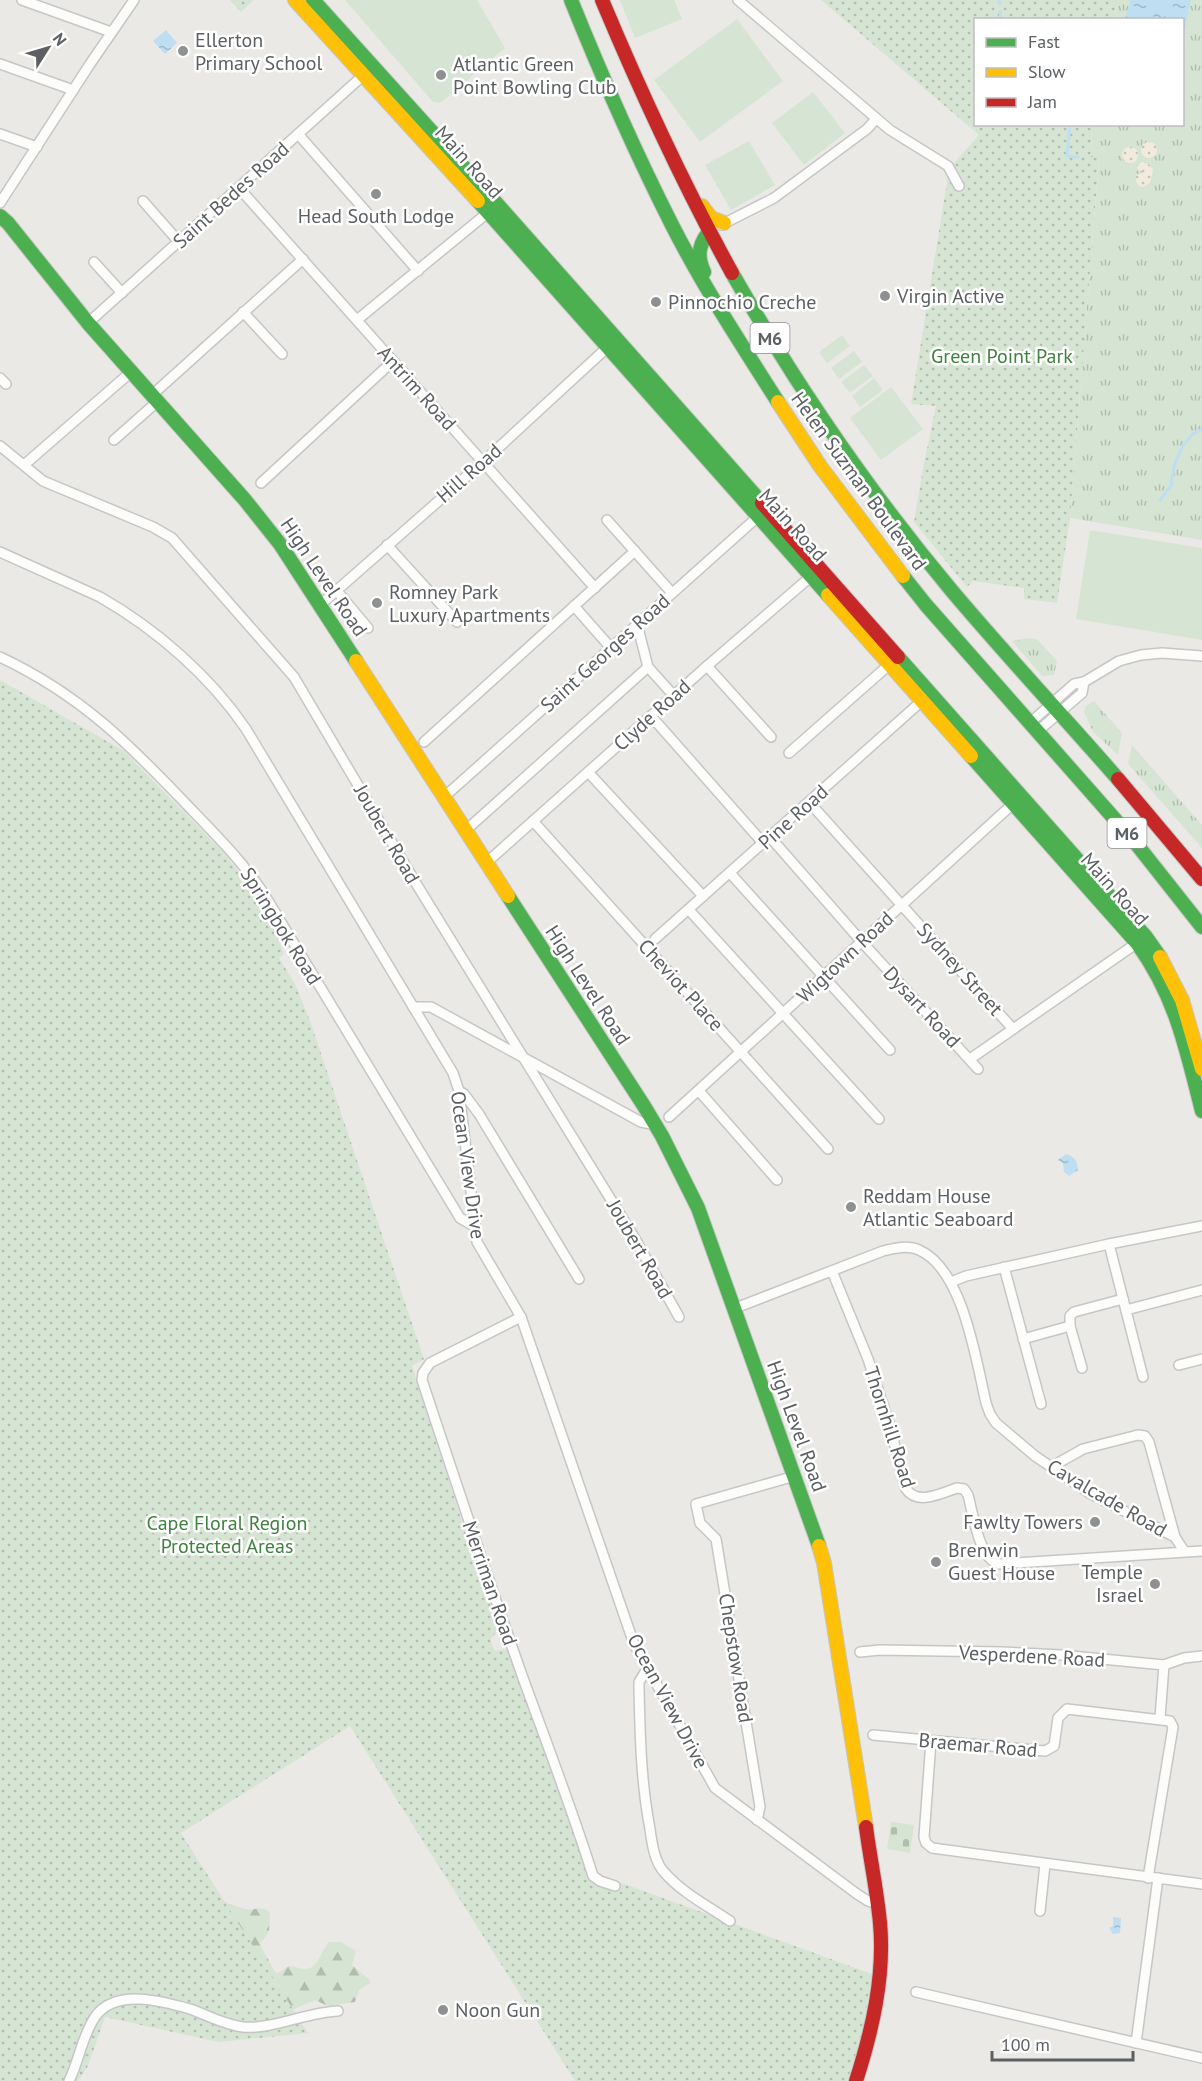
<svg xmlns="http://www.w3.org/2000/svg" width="1202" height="2081" font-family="'PT Sans',sans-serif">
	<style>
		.grass { fill: url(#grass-tufts) }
		.forest { fill: url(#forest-firs) }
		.sand { fill: url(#sand-dots) }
		.cemetery { fill: url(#cemetery-stones) }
		.park { fill: url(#park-dots) }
		.pitch { fill: #d6e5d3 }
		.water { fill: url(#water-ripples) }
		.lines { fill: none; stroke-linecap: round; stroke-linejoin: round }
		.stream { stroke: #bedef1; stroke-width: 3 }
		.street-casing { stroke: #c5c6c6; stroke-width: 12 }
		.fast-casing { stroke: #c5c6c5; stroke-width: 16 }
		.slow-casing { stroke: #c5c6c5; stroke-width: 16 }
		.jam-casing { stroke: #c5c6c5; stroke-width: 16 }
		.street { stroke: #fcfcfb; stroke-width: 9 }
		.fast { stroke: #4caf50; stroke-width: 14 }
		.slow { stroke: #ffc107; stroke-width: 14 }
		.jam { stroke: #c62828; stroke-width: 14 }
		.poi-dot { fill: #8e9091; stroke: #fff; stroke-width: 2 }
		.labels { text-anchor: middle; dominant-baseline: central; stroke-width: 5; stroke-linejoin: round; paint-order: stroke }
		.shield { fill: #fff; stroke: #8d9092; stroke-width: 1.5 }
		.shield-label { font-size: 18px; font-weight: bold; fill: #5c6063 }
		.poi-label { font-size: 20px; fill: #5c6063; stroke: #fff; text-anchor: start }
		.street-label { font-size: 20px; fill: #5c6063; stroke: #fff }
		.park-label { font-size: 20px; fill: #3f813d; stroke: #fff }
	</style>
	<defs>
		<pattern id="grass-tufts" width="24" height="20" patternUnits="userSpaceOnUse" patternTransform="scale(1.5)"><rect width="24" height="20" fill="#d6e5d3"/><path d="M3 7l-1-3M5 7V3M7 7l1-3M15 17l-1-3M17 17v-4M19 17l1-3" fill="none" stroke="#b1bdaf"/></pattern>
		<pattern id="forest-firs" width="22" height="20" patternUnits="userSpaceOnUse" patternTransform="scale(1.5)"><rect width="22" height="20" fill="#d6e5d3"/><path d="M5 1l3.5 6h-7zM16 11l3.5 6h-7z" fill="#b1bdaf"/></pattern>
		<pattern id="sand-dots" width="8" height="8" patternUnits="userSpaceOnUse" patternTransform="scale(1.5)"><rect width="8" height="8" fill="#f2ebdd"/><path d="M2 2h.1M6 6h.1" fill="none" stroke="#c7c2b7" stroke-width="1.8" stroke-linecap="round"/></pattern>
		<pattern id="cemetery-stones" width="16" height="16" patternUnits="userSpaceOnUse" patternTransform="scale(1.5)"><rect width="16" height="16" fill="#d6e5d3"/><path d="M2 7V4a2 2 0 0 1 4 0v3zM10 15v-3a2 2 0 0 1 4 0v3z" fill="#b1bdaf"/></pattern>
		<pattern id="park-dots" width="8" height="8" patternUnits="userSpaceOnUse" patternTransform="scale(1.5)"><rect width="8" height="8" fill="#d6e5d3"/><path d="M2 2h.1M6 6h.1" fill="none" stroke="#b1bdaf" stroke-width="1.8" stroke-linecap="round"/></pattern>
		<pattern id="water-ripples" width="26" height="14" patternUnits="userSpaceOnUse" patternTransform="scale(1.5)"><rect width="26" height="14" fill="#bedef1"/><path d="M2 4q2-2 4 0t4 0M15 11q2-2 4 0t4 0" fill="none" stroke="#9eb7c7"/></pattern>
	</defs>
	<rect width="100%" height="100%" fill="#ebe9e6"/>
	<g class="grass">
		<polygon points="1118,0 1202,0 1202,540 1070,518 1099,159 1091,158 1092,125 1182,124 1182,20 1114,19"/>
		<polygon points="1029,638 1037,639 1057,661 1054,675 1042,676 1012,641"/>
		<polygon points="1094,701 1122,733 1118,755 1093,732 1084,712 1086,706"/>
		<polygon points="1132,745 1202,825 1202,848 1128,764"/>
	</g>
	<path class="forest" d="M0 1854 222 1900C226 1903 241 1908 246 1909 256 1911 262 1904 270 1913L269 1932 260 1944 275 1972 278 1973 289 1966C294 1966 298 1968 303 1969 318 1971 321 1950 329 1942H341L356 1951 352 1965 370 1980V1983L359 1990 355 2002 328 2006 315 2000 292 2010Z"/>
	<g class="sand">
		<circle cx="1149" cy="150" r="8"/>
		<circle cx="1130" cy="155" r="8"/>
		<polygon points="1142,162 1150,165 1153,170 1150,183 1143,187 1139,186 1136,181 1136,175 1143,172 1137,169 1137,166"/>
	</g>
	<polygon class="cemetery" points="891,1822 914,1825 910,1853 887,1849"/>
	<g class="park">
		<polygon points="230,0 254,0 241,12"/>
		<polygon points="821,0 1118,0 1114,19 976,20 976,124 1092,125 1091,157 1099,158 1070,518 1057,603 1024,599 1024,588 973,581 967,587 914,522 923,468 936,406 911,404 948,176 957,174 953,164 979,135"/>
		<polygon points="0,680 124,751 223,852 240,873 270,918 284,954 279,958 295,984 309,1018 424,1359 412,1366 475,1562 502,1626 490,1640 495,1651 509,1649 589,1877 605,1877 872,1974 862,2035 847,2081 575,2081 350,1726 181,1833 308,2033 218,2042 105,2017 88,2066 78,2081 0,2081"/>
	</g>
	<g class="pitch">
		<polygon points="345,0 477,0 505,48 440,103 433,102"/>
		<polygon points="620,0 674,0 682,19 635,38"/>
		<polygon points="737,19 783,81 700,142 654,80"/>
		<polygon points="813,92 845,133 804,165 772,123"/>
		<polygon points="749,141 775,185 731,210 705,165"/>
		<polygon points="842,335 850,346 827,363 819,352"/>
		<polygon points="854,351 862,362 839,379 831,368"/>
		<polygon points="864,365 873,376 850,393 841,382"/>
		<polygon points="874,378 883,390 860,407 852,396"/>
		<polygon points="891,387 923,429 881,460 850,418"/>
		<polygon points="1090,530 1202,548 1202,640 1076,619"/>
	</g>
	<g class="water">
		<polygon points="1130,0 1191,0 1183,37 1182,20 1125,19"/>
		<polygon points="166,30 177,43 165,54 153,41"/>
		<path d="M1066 1154C1074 1156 1078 1162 1078 1170L1069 1176 1064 1172 1063 1163 1058 1160Z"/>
		<polygon points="1113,1917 1121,1918 1120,1933 1113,1934 1109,1928 1113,1926"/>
	</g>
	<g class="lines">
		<g class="stream">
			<polyline points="999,0 999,3"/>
			<polyline points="1000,12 1001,20"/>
			<polyline points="1070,124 1067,156 1078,157"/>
			<polyline points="1160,500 1171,486 1174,466 1183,445 1194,433 1202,429"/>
		</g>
		<g class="street-casing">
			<g id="street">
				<polyline points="22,0 111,32"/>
				<polyline points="738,0 890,130 948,166 959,186"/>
				<polyline points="0,64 73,90"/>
				<polyline points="0,134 37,147"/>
				<polyline points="298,134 418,271"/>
				<polyline points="239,188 595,588"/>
				<polyline points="143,201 179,242"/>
				<polyline points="0,203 90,64 134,0"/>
				<polyline points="721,225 774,198 867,129 876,119"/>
				<polyline points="94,262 122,293"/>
				<polyline points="243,312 282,354"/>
				<polyline points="357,320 491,210"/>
				<polyline points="88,323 367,72"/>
				<polyline points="0,378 6,384"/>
				<polyline points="151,396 303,259"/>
				<polyline points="114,440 157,402"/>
				<polyline points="0,446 43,481 153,527 172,538 294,677 417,885 634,1237 679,1317"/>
				<polyline points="24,465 131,372"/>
				<polyline points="261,483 393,361"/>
				<polyline points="607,520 672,593"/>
				<polyline points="387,545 457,622"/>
				<path d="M0 552 100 597C156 629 210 676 246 729L453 1073 459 1091 477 1242 521 1317 634 1644 715 1788 857 1894 868 1901 878 1904"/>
				<polyline points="336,590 368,628"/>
				<polyline points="320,605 483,462 611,344"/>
				<polyline points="574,606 611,648"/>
				<polyline points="637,624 648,667 674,696"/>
				<path d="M0 657C81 695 129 744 189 807 216 835 243 862 264 894L460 1218 474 1226"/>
				<polyline points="707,666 771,737"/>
				<polyline points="651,716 763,843"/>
				<polyline points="1031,722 1074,684 1084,682 1119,661 1141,655 1162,653 1202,656"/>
				<polyline points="1038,731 1082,693 1084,682"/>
				<polyline points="424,742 635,551"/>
				<polyline points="789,753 890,664"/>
				<polyline points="588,772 703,896"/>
				<polyline points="443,798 762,513"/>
				<polyline points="809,802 1013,1029"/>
				<polyline points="533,821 828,1149"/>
				<polyline points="465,831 648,667"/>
				<polyline points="770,837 862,942 978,1069"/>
				<polyline points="486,863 707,666 815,573"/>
				<polyline points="730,873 890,1050"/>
				<polyline points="689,910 879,1119"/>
				<polyline points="655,939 924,699"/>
				<polyline points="413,1007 431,1007 641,1122 656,1125"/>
				<polyline points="970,1059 1137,943"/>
				<polyline points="459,1091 464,1094 479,1114 579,1279"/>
				<polyline points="699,1091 777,1180"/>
				<polyline points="669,1117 1016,801"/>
				<polyline points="1109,1244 1143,1377"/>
				<polyline points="1004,1267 1041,1404"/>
				<path d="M832 1271 868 1359 889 1423 906 1489C918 1506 941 1493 957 1488L964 1489 968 1495C973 1513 979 1561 1000 1564L1202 1551"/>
				<polyline points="951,1282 966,1276 1109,1244 1202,1226"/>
				<path d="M733 1309 883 1251C895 1248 908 1245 919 1250 963 1269 976 1360 986 1403L990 1414 996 1423 1035 1456 1091 1494 1175 1537 1184 1551"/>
				<polyline points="1126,1310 1202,1290"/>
				<path d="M521 1317 430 1363 423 1373 422 1380C455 1480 488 1579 523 1678 547 1744 572 1809 593 1876L600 1881 615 1886"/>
				<polyline points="1023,1339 1070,1326"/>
				<polyline points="1179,1365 1202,1359"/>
				<polyline points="1082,1368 1070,1326 1070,1316 1074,1312 1123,1299"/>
				<polyline points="1051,1467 1083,1449 1138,1435 1145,1436 1149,1442 1175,1537"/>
				<polyline points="860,1652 880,1650 1002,1652 1061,1655 1164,1665 1184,1658 1202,1656"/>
				<path d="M647 1669 639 1682V1688C640 1736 641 1782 650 1829 652 1843 654 1861 664 1872 681 1892 708 1906 730 1921"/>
				<polyline points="1160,1718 1164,1665"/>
				<polyline points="873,1735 1045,1751 1054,1746 1058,1718 1067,1709 1170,1721 1173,1727 1148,1878"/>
				<polyline points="931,1741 924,1837 926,1843 932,1848 1202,1884"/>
				<polyline points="757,1820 760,1807 716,1539 700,1523 696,1504 795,1476"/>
				<polyline points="1040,1911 1045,1864"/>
				<polyline points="916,1992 1202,2058"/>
				<polyline points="1136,2043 1158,1878"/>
				<path d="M69 2081C79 2061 82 2036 95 2017 115 1988 162 2001 190 2009 207 2015 225 2025 243 2027 270 2030 308 2012 338 2011"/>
			</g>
		</g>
		<g class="fast-casing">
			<g id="fast">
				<polyline points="313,0 498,205 762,503"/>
				<path d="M571 0C602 77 635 152 672 225 703 286 741 344 778 402"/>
				<polyline points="478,201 828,595"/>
				<polyline points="0,216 8,223 88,323 245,500 280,544 356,661"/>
				<path d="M704 272C697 257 698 245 709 232"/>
				<path d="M732 273C796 385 869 492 952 591 1006 655 1063 716 1118 779"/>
				<polyline points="903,576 926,605 1134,841 1202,927"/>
				<polyline points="898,657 1146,937 1160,957"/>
				<path d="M971 756 1137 943C1176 997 1186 1048 1202 1111"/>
				<polyline points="508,896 644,1106 662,1136 698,1208 819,1546"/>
			</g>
		</g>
		<g class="slow-casing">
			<g id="slow">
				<polyline points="295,0 478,201"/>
				<polyline points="702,206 711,218 724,223"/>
				<polyline points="778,402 820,466 903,576"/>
				<polyline points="828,595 971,756"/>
				<polyline points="356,661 508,896"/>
				<polyline points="1160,957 1182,1000 1202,1069"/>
				<polyline points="819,1546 824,1563 866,1827"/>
			</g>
		</g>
		<g class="jam-casing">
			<g id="jam">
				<path d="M602 0C641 93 683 184 732 273"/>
				<polyline points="762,503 898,657"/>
				<polyline points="1118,779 1202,879"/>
				<path d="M856 2081C872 2031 885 1976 880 1923 877 1891 870 1858 866 1827"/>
			</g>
		</g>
		<use href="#street" class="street"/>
		<use href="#fast" class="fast"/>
		<use href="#slow" class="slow"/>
		<use href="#jam" class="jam"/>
	</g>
	<g class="poi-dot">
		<circle cx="183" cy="51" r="6"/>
		<circle cx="441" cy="75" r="6"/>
		<circle cx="376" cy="194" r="6"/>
		<circle cx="885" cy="296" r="6"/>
		<circle cx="656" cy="302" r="6"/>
		<circle cx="377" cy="603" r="6"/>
		<circle cx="851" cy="1207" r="6"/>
		<circle cx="1095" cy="1522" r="6"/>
		<circle cx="936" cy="1562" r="6"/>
		<circle cx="1155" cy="1584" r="6"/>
		<circle cx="443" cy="2010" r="6"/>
	</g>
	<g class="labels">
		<g class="shield">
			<rect x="750.5" y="323" width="39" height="30" rx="4.5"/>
			<rect x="1107.5" y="818" width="39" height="30" rx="4.5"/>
		</g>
		<g class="shield-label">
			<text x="770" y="338">M6</text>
			<text x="1127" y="833">M6</text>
		</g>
		<g class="poi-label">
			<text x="195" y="40">Ellerton<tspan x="195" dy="23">Primary School</tspan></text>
			<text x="453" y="64">Atlantic Green<tspan x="453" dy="23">Point Bowling Club</tspan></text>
			<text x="376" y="216" text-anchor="middle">Head South Lodge</text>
			<text x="897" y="296">Virgin Active</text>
			<text x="668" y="302">Pinnochio Creche</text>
			<text x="389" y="592">Romney Park<tspan x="389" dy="23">Luxury Apartments</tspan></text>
			<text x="863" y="1196">Reddam House<tspan x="863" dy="23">Atlantic Seaboard</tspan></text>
			<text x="1083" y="1522" text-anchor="end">Fawlty Towers</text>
			<text x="948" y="1550">Brenwin<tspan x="948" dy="23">Guest House</tspan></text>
			<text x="1143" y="1572" text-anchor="end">Temple<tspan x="1143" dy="23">Israel</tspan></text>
			<text x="455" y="2010">Noon Gun</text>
		</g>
		<g class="street-label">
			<text transform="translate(469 162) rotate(48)">Main Road</text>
			<text transform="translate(231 195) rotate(-42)">Saint Bedes Road</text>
			<text transform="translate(417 388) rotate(48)">Antrim Road</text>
			<text transform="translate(469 473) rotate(-41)">Hill Road</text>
			<text transform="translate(859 481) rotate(54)">Helen Suzman Boulevard</text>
			<text transform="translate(793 525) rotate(48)">Main Road</text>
			<text transform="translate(324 577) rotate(56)">High Level Road</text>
			<text transform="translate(605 653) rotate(-42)">Saint Georges Road</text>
			<text transform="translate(652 715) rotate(-42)">Clyde Road</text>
			<text transform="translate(793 817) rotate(-42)">Pine Road</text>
			<text transform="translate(387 834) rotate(60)">Joubert Road</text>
			<text transform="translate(1115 889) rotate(48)">Main Road</text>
			<text transform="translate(281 926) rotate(58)">Springbok Road</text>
			<text transform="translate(845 957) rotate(-43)">Wigtown Road</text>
			<text transform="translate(960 969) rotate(48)">Sydney Street</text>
			<text transform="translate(588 985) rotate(57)">High Level Road</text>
			<text transform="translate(681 985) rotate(48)">Cheviot Place</text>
			<text transform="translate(922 1007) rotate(47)">Dysart Road</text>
			<text transform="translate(468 1165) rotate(82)">Ocean View Drive</text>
			<text transform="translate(640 1249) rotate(60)">Joubert Road</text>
			<text transform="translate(797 1426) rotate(70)">High Level Road</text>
			<text transform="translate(890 1427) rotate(72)">Thornhill Road</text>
			<text transform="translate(1107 1498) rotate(30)">Cavalcade Road</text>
			<text transform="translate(490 1583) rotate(71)">Merriman Road</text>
			<text transform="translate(1032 1656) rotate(3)">Vesperdene Road</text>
			<text transform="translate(736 1658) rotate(81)">Chepstow Road</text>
			<text transform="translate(668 1701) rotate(62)">Ocean View Drive</text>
			<text transform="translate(978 1745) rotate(5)">Braemar Road</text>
		</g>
		<g class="park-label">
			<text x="1002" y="356">Green Point Park</text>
			<text x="227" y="1523">Cape Floral Region<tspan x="227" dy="23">Protected Areas</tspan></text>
		</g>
	</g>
	<rect x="974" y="18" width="210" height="108" fill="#ffffff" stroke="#bebfc1" stroke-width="1.5"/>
	<rect x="986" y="38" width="30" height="9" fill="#4caf50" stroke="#bebfc1" stroke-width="1.5"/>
	<text x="1028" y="48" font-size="18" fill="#5c6063">Fast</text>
	<rect x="986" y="68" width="30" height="9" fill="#ffc107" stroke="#bebfc1" stroke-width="1.5"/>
	<text x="1028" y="78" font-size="18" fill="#5c6063">Slow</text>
	<rect x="986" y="98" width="30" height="9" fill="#c62828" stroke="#bebfc1" stroke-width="1.5"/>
	<text x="1028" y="108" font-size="18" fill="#5c6063">Jam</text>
	<g transform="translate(48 48) rotate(53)" stroke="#ffffff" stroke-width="4.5" paint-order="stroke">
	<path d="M0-4.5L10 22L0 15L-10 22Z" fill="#5c6063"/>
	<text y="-9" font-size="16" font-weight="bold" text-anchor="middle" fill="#5c6063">N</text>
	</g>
	<path d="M992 2051v9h141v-9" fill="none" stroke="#5c6063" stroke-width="3"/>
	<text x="1001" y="2051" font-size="18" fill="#5c6063" stroke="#ffffff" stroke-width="4.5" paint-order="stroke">100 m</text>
</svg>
